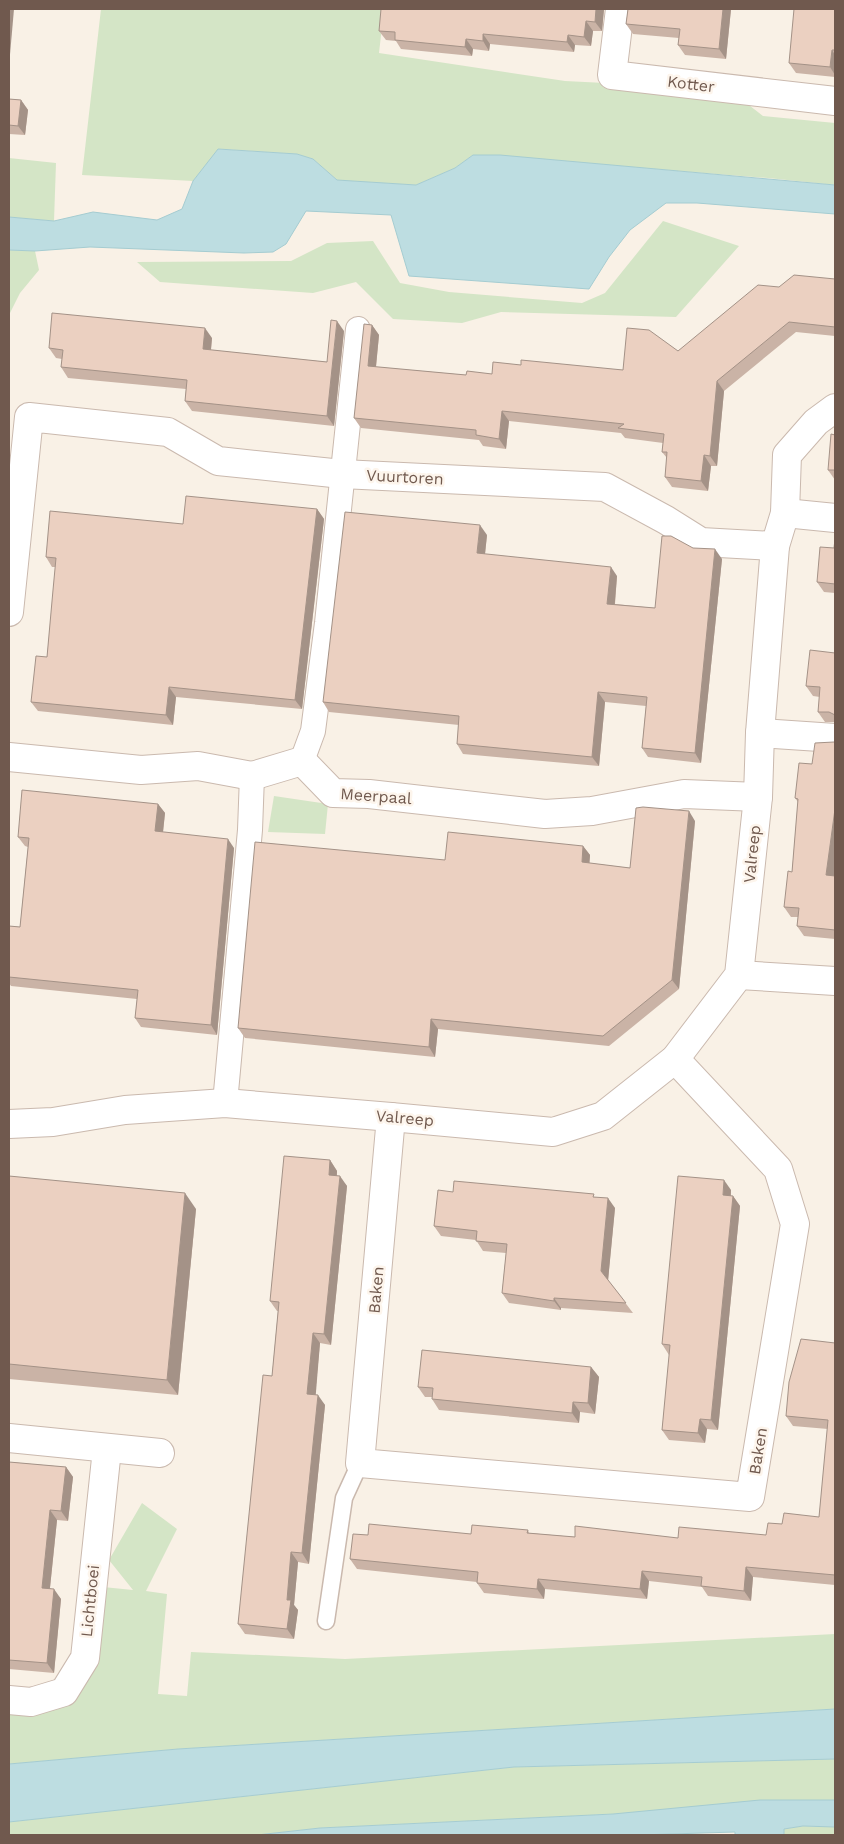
<svg xmlns="http://www.w3.org/2000/svg" width="844" height="1844" font-family="'Work Sans',sans-serif">
	<style>
		.green { fill: #d4e5c6 }
		.water { fill: #bddde1; stroke: #a5ccd1 }
		.lines { fill: none; stroke-linecap: round; stroke-linejoin: round }
		.service-casing { stroke: #cab9ae; stroke-width: 19 }
		.pedestrian-casing { stroke: #cab9ae; stroke-width: 26 }
		.minor-casing { stroke: #cab9ae; stroke-width: 30 }
		.service { stroke: #fff; stroke-width: 16 }
		.pedestrian { stroke: #fff; stroke-width: 24 }
		.minor { stroke: #fff; stroke-width: 28 }
		.wall { fill: #cab3a6 }
		.shaded-wall { fill: #a49287 }
		.building { fill: #ebd0c1; stroke: #a49287 }
		.labels { text-anchor: middle; dominant-baseline: central; stroke-width: 5; stroke-linejoin: round; paint-order: stroke }
		.street-label { font-size: 16px; fill: #70594e; stroke: #fdf5ec }
	</style>
	<rect width="100%" height="100%" fill="#f9f1e6"/>
	<g class="green">
		<polygon points="101,9 384,9 379,53 565,81 625,84 745,102 763,116 835,123 835,185 768,178 473,155 455,168 416,185 346,181 337,180 313,159 297,154 219,149 193,181 82,175"/>
		<polygon points="9,158 56,163 54,221 9,217"/>
		<polygon points="663,221 739,246 676,317 501,312 462,323 393,319 356,282 313,293 160,282 137,262 291,261 327,243 373,241 400,283 449,292 582,303 605,293"/>
		<polygon points="9,250 35,251 39,270 20,293 9,315"/>
		<polygon points="274,796 328,804 325,834 268,832"/>
		<polygon points="142,1503 177,1529 146,1591 167,1594 158,1694 187,1696 191,1652 345,1659 835,1634 835,1709 178,1749 9,1764 9,1710 72,1697 103,1587 133,1590 109,1560"/>
		<polygon points="835,1759 835,1808 613,1814 320,1828 257,1835 9,1835 9,1822 514,1767"/>
		<polygon points="803,1826 835,1827 835,1835 784,1835 784,1829"/>
	</g>
	<g class="water">
		<polygon points="218,149 297,154 313,159 337,180 416,185 455,168 473,155 500,155 835,185 835,214 697,203 666,203 630,230 609,257 589,289 409,276 391,215 306,211 286,244 273,252 244,253 90,247 35,251 9,250 9,217 54,221 93,212 157,220 182,209 193,181"/>
		<polygon points="835,1709 835,1759 514,1767 9,1822 9,1764 178,1749"/>
		<polygon points="760,1800 835,1800 835,1827 803,1826 784,1829 784,1835 735,1835 735,1832 639,1835 257,1835 320,1828 613,1814"/>
	</g>
	<g class="lines">
		<g class="service-casing">
			<polyline id="service" points="326,1621 344,1498 360,1463"/>
		</g>
		<g class="pedestrian-casing">
			<g id="pedestrian">
				<polyline points="302,761 313,731 327,623 358,329"/>
				<polyline points="225,1103 250,830 252,776"/>
			</g>
		</g>
		<g class="minor-casing">
			<g id="minor">
				<polyline points="620,9 612,75 835,101"/>
				<polyline points="785,513 835,518"/>
				<polyline points="9,612 29,417 168,432 218,461 342,474 605,487 666,520 701,542 775,546"/>
				<polyline points="760,733 835,738"/>
				<polyline points="9,757 141,770 198,766 252,776 302,761 333,793 369,794 545,814 592,811 684,794 758,797"/>
				<polyline points="739,975 835,981"/>
				<polyline points="391,1117 360,1463 750,1497 795,1224 778,1169 675,1059"/>
				<polyline points="9,1124 53,1122 125,1110 225,1103 391,1117 553,1132 603,1116 675,1059 739,975 758,797 760,733 775,546 785,513 787,455 816,422 835,408"/>
				<polyline points="9,1438 160,1453"/>
				<polyline points="9,1700 31,1702 64,1692 85,1658 107,1449"/>
			</g>
		</g>
		<use href="#service" class="service"/>
		<use href="#pedestrian" class="pedestrian"/>
		<use href="#minor" class="minor"/>
	</g>
	<g class="wall">
		<polygon points="604,9 602,31 593,31 591,46 575,45 574,52 490,44 489,51 473,49 472,56 401,49 396,41 386,40 379,31"/>
		<polygon points="628,9 731,9 726,59 685,55 678,45 679,38 633,34 626,24"/>
		<polygon points="835,9 835,77 796,73 789,63"/>
		<polygon points="9,99 21,100 28,110 25,135 9,134"/>
		<polygon points="835,279 835,336 796,332 724,391 717,466 711,466 708,491 672,487 665,477 667,458 662,452 663,443 625,438 621,433 509,421 506,449 483,446 479,440 361,428 354,418 372,325 379,335 376,367 466,375 492,374 521,365 623,370 678,351 779,287"/>
		<polygon points="344,331 334,426 192,411 185,401 186,389 68,378 61,367 62,359 56,358 49,348 212,338 211,350 327,362"/>
		<polygon points="828,470 835,470 835,480"/>
		<polygon points="317,509 324,519 302,709 176,697 173,725 38,711 31,702 47,657 56,567 52,567 46,557 183,524"/>
		<polygon points="487,535 485,554 617,576 615,604 655,608 693,548 722,559 701,763 648,757 642,748 646,706 605,702 599,766 463,754 457,744 459,725 329,712 323,702"/>
		<polygon points="835,539 835,593 824,592 817,582 834,548"/>
		<polygon points="835,653 835,722 825,722 818,712 820,697 813,696 806,686"/>
		<polygon points="834,742 835,876 835,939 804,936 797,926 798,917 791,917 784,907 792,872 798,802 795,798 812,764"/>
		<polygon points="158,804 165,813 163,832 234,848 217,1035 141,1027 135,1018 137,999 11,986 9,983 9,926 20,927 28,847 25,846 18,837"/>
		<polygon points="695,821 679,989 609,1046 438,1029 435,1057 245,1038 238,1028 445,860 583,846 590,855 589,863 630,868"/>
		<polygon points="330,1160 337,1171 337,1176 347,1186 331,1345 320,1343 315,1395 325,1405 309,1564 298,1562 294,1605 298,1610 294,1639 245,1634 238,1624 272,1376 278,1311 277,1311 270,1301"/>
		<polygon points="9,1176 196,1209 178,1395 9,1379"/>
		<polygon points="731,1190 731,1196 733,1196 740,1206 718,1430 707,1429 705,1443 669,1440 662,1430 670,1355 669,1355 662,1344"/>
		<polygon points="453,1192 595,1197 615,1208 608,1280 633,1313 561,1308 561,1310 509,1303 502,1293 506,1253 483,1251 476,1240 441,1236 434,1226"/>
		<polygon points="835,1343 835,1585 753,1577 751,1601 708,1596 702,1587 649,1581 647,1599 545,1589 544,1599 484,1593 477,1583 477,1582 357,1569 350,1559 368,1535 471,1534 528,1530 529,1533 575,1537 678,1538 766,1535 782,1524 819,1517 828,1429 793,1426 786,1416"/>
		<polygon points="591,1367 599,1377 595,1414 580,1412 579,1423 439,1410 432,1399 432,1397 425,1397 418,1387"/>
		<polygon points="9,1462 66,1467 73,1477 68,1521 57,1520 50,1588 61,1599 54,1673 9,1669"/>
	</g>
	<g class="shaded-wall">
		<polygon points="9,9 14,9 9,66"/>
		<polygon points="596,9 604,9 602,31 595,22"/>
		<polygon points="723,9 731,9 726,59 719,49"/>
		<polygon points="586,21 593,31 591,46 584,37"/>
		<polygon points="483,34 490,44 489,51 483,41"/>
		<polygon points="568,35 575,45 574,52 567,42"/>
		<polygon points="466,39 473,49 472,56 465,47"/>
		<polygon points="832,50 835,55 835,75 830,67"/>
		<polygon points="21,100 28,110 25,135 18,126"/>
		<polygon points="337,321 344,331 334,426 327,416"/>
		<polygon points="372,325 379,335 375,376 368,366"/>
		<polygon points="205,328 212,338 210,359 203,349"/>
		<polygon points="717,381 724,391 717,466 710,456"/>
		<polygon points="502,411 509,421 506,449 499,439"/>
		<polygon points="704,455 711,466 708,491 701,481"/>
		<polygon points="317,509 324,519 302,709 295,700"/>
		<polygon points="480,525 487,535 484,563 477,553"/>
		<polygon points="715,549 722,559 701,763 695,753"/>
		<polygon points="611,567 617,576 614,613 607,604"/>
		<polygon points="169,687 176,697 173,725 166,715"/>
		<polygon points="598,692 605,702 599,766 592,757"/>
		<polygon points="158,804 165,813 162,841 155,831"/>
		<polygon points="835,809 835,872 833,885 826,875"/>
		<polygon points="689,811 695,821 679,989 672,980"/>
		<polygon points="228,839 234,848 217,1035 211,1025"/>
		<polygon points="583,846 590,855 589,872 582,862"/>
		<polygon points="431,1019 438,1029 435,1057 429,1047"/>
		<polygon points="330,1160 337,1171 336,1185 329,1175"/>
		<polygon points="340,1176 347,1186 331,1345 324,1334"/>
		<polygon points="724,1180 731,1190 730,1205 723,1195"/>
		<polygon points="185,1193 196,1209 178,1395 167,1380"/>
		<polygon points="733,1196 740,1206 718,1430 711,1420"/>
		<polygon points="608,1198 615,1208 608,1281 601,1271"/>
		<polygon points="554,1298 561,1308 561,1310 554,1301"/>
		<polygon points="313,1333 320,1343 315,1404 307,1394"/>
		<polygon points="591,1367 599,1377 595,1414 588,1403"/>
		<polygon points="318,1395 325,1405 309,1564 302,1553"/>
		<polygon points="573,1402 580,1412 579,1423 572,1413"/>
		<polygon points="700,1419 707,1429 705,1443 698,1433"/>
		<polygon points="66,1467 73,1477 68,1521 61,1511"/>
		<polygon points="50,1510 57,1520 49,1597 42,1588"/>
		<polygon points="291,1552 298,1562 294,1605 298,1610 294,1639 287,1629 287,1600"/>
		<polygon points="746,1567 753,1577 751,1601 744,1591"/>
		<polygon points="642,1571 649,1581 647,1599 640,1589"/>
		<polygon points="538,1579 545,1589 544,1599 537,1589"/>
		<polygon points="54,1589 61,1599 54,1673 47,1663"/>
	</g>
	<g class="building">
		<polygon points="381,9 596,9 595,22 586,21 584,37 568,35 567,42 483,34 483,41 466,39 465,47 395,40 395,32 379,31"/>
		<polygon points="628,9 723,9 719,49 678,45 680,29 626,24"/>
		<polygon points="794,9 835,9 835,50 832,50 830,67 789,63"/>
		<polygon points="9,99 21,100 18,126 9,125"/>
		<polygon points="794,275 835,279 835,327 789,322 717,381 710,456 704,455 701,481 665,477 667,452 662,452 664,434 618,428 624,424 502,411 499,439 476,435 476,430 354,418 364,324 372,325 368,366 466,375 467,371 492,374 493,362 521,365 521,360 623,370 627,328 649,330 678,351 758,285 779,287"/>
		<polygon points="52,313 205,328 203,349 327,362 331,320 337,321 327,416 185,401 187,380 61,367 63,350 49,348"/>
		<polygon points="831,434 835,435 835,470 828,470"/>
		<polygon points="186,496 317,509 295,700 169,687 166,715 31,702 36,656 47,657 53,590 56,558 46,557 50,511 183,524"/>
		<polygon points="345,512 480,525 477,553 611,567 607,604 655,608 662,536 671,536 693,548 715,549 695,753 642,748 647,697 598,692 592,757 457,744 459,716 323,702"/>
		<polygon points="835,539 835,584 817,582 820,547 834,548"/>
		<polygon points="810,650 835,653 835,715 829,712 818,712 820,687 806,686"/>
		<polygon points="835,741 835,809 826,875 835,876 835,930 797,926 799,908 784,907 788,871 792,872 798,799 795,798 799,763 812,764 815,743 834,742"/>
		<polygon points="22,790 158,804 155,831 228,839 211,1025 135,1018 138,990 9,977 9,926 20,927 29,838 18,837"/>
		<polygon points="643,807 689,811 672,980 603,1036 431,1019 429,1047 238,1028 255,842 445,860 448,832 583,846 582,862 630,868 636,808"/>
		<polygon points="284,1156 330,1160 329,1175 340,1176 324,1334 313,1333 307,1394 318,1395 302,1553 291,1552 287,1600 291,1600 287,1629 238,1624 263,1375 272,1376 279,1302 270,1301"/>
		<polygon points="9,1176 185,1193 167,1380 9,1364"/>
		<polygon points="678,1176 724,1180 723,1195 733,1196 711,1420 700,1419 698,1433 662,1430 670,1345 662,1344"/>
		<polygon points="454,1181 594,1194 593,1197 608,1198 601,1271 626,1303 554,1298 554,1301 502,1293 507,1244 476,1241 477,1231 434,1226 438,1190 453,1192"/>
		<polygon points="801,1339 835,1343 835,1575 746,1567 744,1591 701,1586 702,1577 642,1571 640,1589 538,1579 537,1589 477,1583 478,1572 350,1559 353,1534 368,1535 369,1524 471,1534 472,1525 528,1530 527,1533 575,1537 575,1526 678,1538 679,1527 766,1535 768,1523 782,1524 784,1513 819,1517 828,1420 786,1416 789,1382"/>
		<polygon points="422,1350 591,1367 588,1403 573,1402 572,1413 432,1399 433,1388 418,1387"/>
		<polygon points="9,1462 66,1467 61,1511 50,1510 42,1588 54,1589 47,1663 9,1660"/>
	</g>
	<g class="labels">
		<g class="street-label">
			<text transform="translate(691 84) rotate(7)">Kotter</text>
			<text transform="translate(405 477) rotate(3)">Vuurtoren</text>
			<text transform="translate(376 796) rotate(4)">Meerpaal</text>
			<text transform="translate(752 854) rotate(-84)">Valreep</text>
			<text transform="translate(405 1118) rotate(5)">Valreep</text>
			<text transform="translate(376 1290) rotate(-85)">Baken</text>
			<text transform="translate(758 1451) rotate(-81)">Baken</text>
			<text transform="translate(90 1601) rotate(-84)">Lichtboei</text>
		</g>
	</g>
	<rect width="844" height="1844" fill="none" stroke="#70594e" stroke-width="20"/>
</svg>
